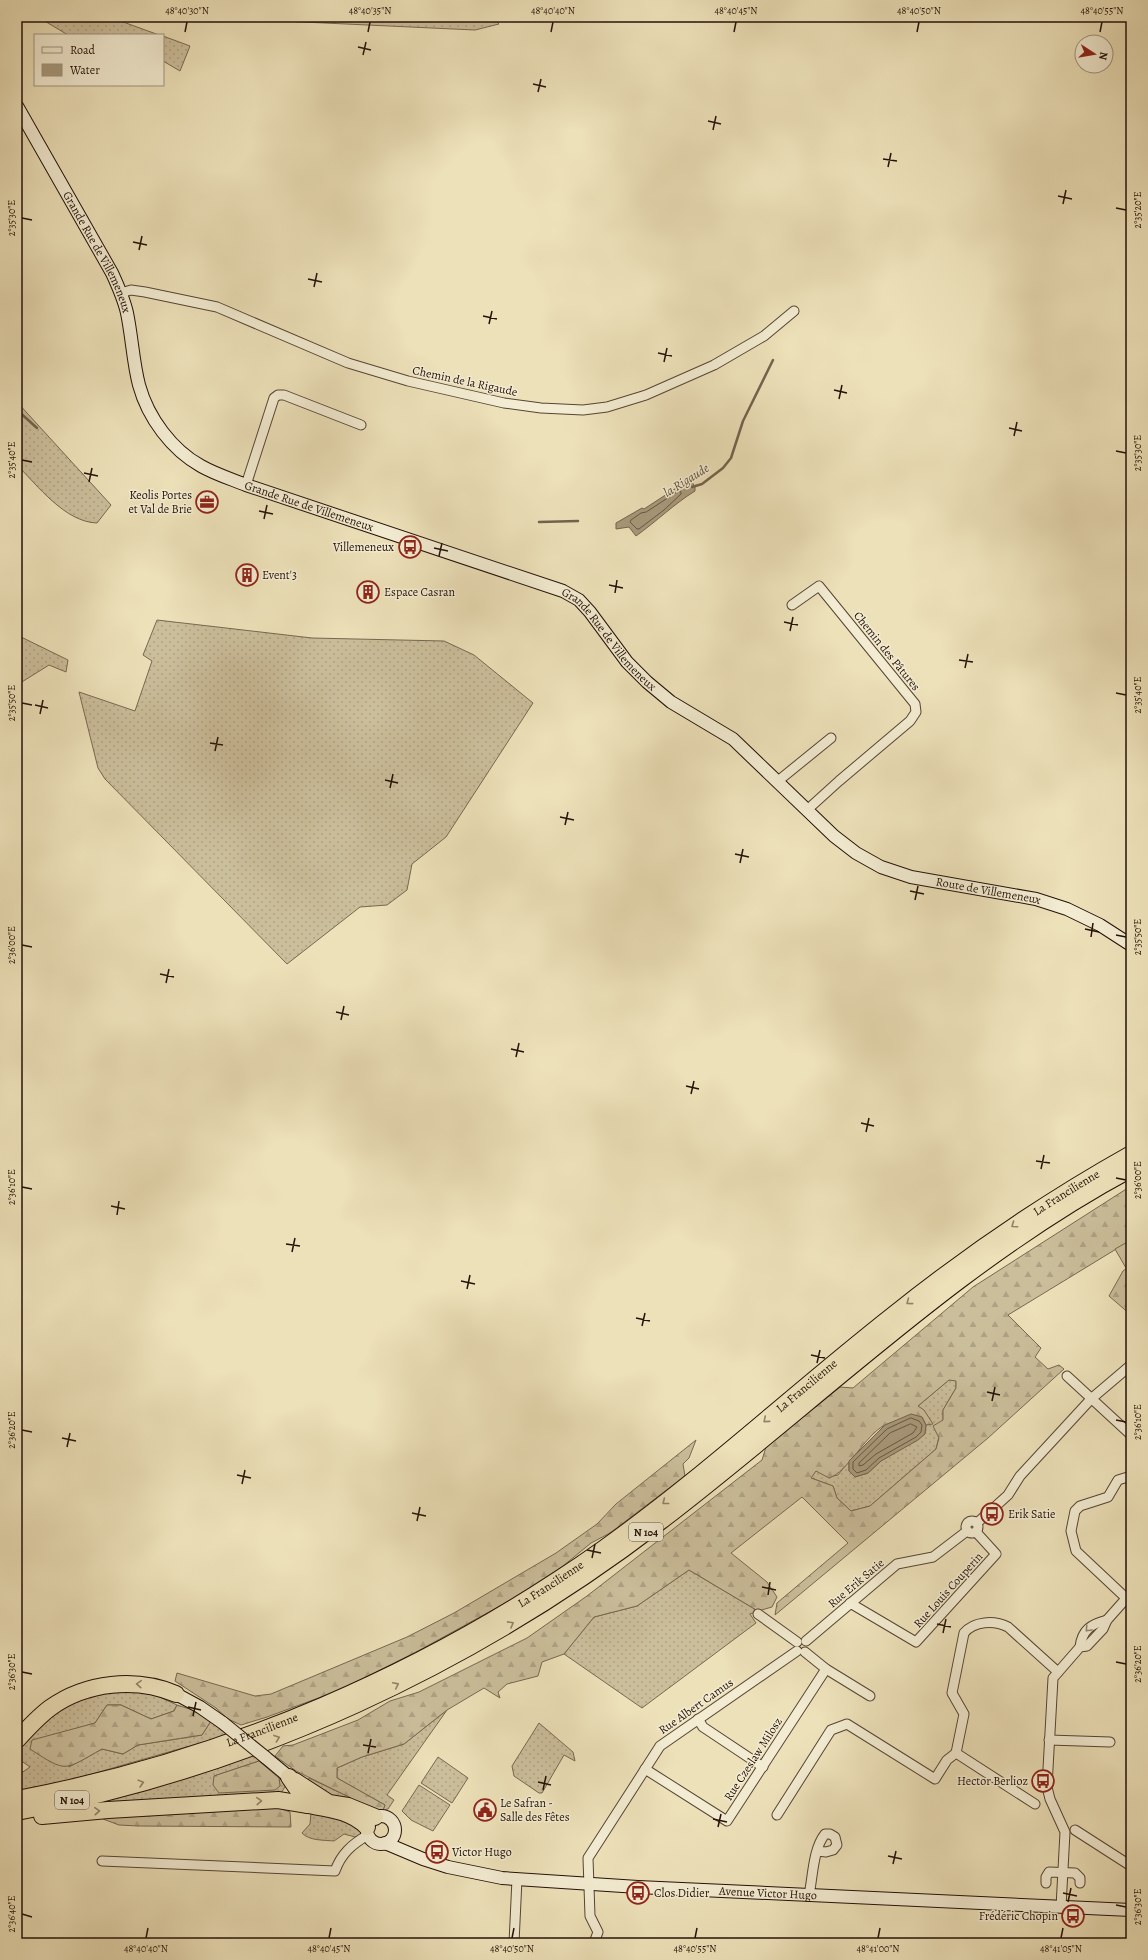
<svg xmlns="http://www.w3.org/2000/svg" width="1148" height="1960" font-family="Alegreya,serif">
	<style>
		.grass { fill: url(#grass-dots); stroke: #776851 }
		.forest { fill: url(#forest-firs); stroke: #776851; fill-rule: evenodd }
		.park { fill: #cbbe9b; stroke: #776851 }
		.water { fill: #a89a7c; stroke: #73634d }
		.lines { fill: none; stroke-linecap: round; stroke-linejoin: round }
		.shore { stroke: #665642; stroke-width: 1 }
		.stream { stroke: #73634d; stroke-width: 2.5 }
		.street-casing { stroke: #564534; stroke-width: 11 }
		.secondary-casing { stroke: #231107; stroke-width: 14 }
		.highway-casing { stroke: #231107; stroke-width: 18 }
		.street { stroke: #f3ecd2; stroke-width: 9 }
		.secondary { stroke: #f3ecd2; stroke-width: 12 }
		.highway { stroke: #ede1b9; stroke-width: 16 }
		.secondary-bridge-casing { stroke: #231107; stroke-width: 14; stroke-linecap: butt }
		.secondary-bridge { stroke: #f3ecd2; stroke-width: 12 }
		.oneway { stroke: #928369 }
		.oneway2 { stroke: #958977 }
		.ticks { fill: none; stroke: #231107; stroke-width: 1.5 }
		.labels { text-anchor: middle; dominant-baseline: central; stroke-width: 3; stroke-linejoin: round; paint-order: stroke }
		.shield { fill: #f3ecd2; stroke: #615344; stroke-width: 1 }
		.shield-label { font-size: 11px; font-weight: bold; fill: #231107 }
		.street-label { font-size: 12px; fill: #231107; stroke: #f3ecd2 }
		.poi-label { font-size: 12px; fill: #231107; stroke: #f3ecd2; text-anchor: start }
		.water-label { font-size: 13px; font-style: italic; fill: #5f4f3c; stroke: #f3ecd2 }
		.neatline { fill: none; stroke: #231107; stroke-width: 1.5 }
		.ticks-label { font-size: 10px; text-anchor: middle; fill: #231107 }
	</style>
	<defs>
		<pattern id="grass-dots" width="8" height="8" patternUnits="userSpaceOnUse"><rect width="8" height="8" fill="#cbbe9b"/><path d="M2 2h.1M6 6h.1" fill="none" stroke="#aea284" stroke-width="1.8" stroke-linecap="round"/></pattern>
		<pattern id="forest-firs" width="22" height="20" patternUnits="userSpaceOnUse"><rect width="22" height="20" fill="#cbbe9b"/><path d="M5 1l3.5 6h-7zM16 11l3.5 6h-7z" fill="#aea284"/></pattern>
	</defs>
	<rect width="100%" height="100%" fill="#ede1b9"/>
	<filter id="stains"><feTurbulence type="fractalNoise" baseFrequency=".005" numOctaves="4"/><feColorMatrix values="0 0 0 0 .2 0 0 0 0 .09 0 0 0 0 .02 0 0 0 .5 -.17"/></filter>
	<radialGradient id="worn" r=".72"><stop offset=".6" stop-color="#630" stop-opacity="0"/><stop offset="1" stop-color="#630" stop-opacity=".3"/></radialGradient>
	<g class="grass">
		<polygon points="38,17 101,17 115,19 159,35 68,35"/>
		<polygon points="261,17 492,17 499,24 475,30 260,20"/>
		<polygon points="163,36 190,46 180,71 163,61"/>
		<path d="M17 402 111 505 97 523C65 522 38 486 17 465Z"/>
		<polygon points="157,620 312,638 444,641 474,655 533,703 446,837 412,864 407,890 387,905 360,907 287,964 105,779 98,768 79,692 135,711 152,661 143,655"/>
		<polygon points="17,635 68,660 66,672 49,665 17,685"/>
		<polygon points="949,1380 956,1380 956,1388 943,1410 943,1420 936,1449 870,1506 851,1511 837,1498 833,1486 811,1478 816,1470 829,1477 838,1475 849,1461 849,1471 855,1477 868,1473 881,1461 925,1434 926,1425 932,1423 918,1406"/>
		<polygon points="689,1570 758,1611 750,1614 756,1623 642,1708 564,1654 594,1617 637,1606"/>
		<polygon points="146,1691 177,1705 174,1711 151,1719 121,1705 107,1705 95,1723 72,1730 69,1767 102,1749 123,1754 138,1745 202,1735 211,1721 228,1735 57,1784 17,1792 17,1776 30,1767 23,1762 17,1764 17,1746 38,1723 87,1693"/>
		<polygon points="447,1710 387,1795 394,1800 388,1809 383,1810 385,1805 337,1778 337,1768 362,1757 404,1744"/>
		<polygon points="539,1723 573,1752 575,1761 564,1755 542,1793 539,1793 514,1776 512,1766"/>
		<polygon points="253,1755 259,1761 214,1776 280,1786 279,1778 286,1785 280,1795 91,1804 218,1768"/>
		<polygon points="438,1757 468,1778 452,1803 421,1783"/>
		<polygon points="309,1778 349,1797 371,1812 331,1800 307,1784"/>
		<polygon points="419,1785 450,1805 433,1831 411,1820 402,1811"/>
		<path d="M332 1812 365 1833 355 1837 344 1834 334 1841C325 1840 309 1841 302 1833L310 1824 311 1813Z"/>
	</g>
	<g class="forest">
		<path d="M1131 1186V1240L1008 1315 1041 1348 1035 1357 1048 1369 1059 1365 1064 1369 988 1438 775 1615 777 1603 848 1543 802 1497 731 1553 767 1582 777 1597 772 1607 758 1611 689 1570 637 1606 594 1617 564 1654 542 1662 538 1676 507 1684 498 1692 500 1698 484 1688 447 1710 404 1744 362 1757 337 1768V1778L385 1805 383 1810 371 1812 349 1797 296 1771 275 1756 283 1746 293 1745 358 1720 390 1701 419 1692 527 1638 587 1596 762 1460 766 1447 840 1387 853 1388 973 1287ZM949 1380 956 1381V1388L943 1410V1420L933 1426 939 1438 936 1449 870 1506 851 1511 837 1498 833 1486 811 1478 816 1471 829 1478C848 1472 865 1435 885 1425 895 1420 911 1420 922 1417L926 1425 933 1424 924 1410 918 1406Z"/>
		<polygon points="1131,1265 1131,1315 1109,1296 1123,1271"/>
		<polygon points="696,1440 689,1458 683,1464 685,1476 610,1533 591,1543 563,1566 509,1601 418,1651 340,1690 267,1717 241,1725 228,1719 216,1708 175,1681 177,1673 255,1696 271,1694 407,1637 454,1613 556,1553 597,1524 616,1504"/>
		<path d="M107 1705H121L151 1719 174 1711 177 1705 193 1710 211 1721 202 1735 138 1745 123 1754 102 1749C64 1770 68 1774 30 1749L32 1740 95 1723Z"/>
		<polygon points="259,1761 279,1778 280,1786 275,1790 219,1793 213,1785 214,1776"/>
		<polygon points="279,1808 290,1812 291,1827 138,1826 119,1825 103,1819 101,1815"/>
	</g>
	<polygon class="park" points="1131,1240 1131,1265 1126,1268 1115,1249"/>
	<g class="water">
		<path d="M690 479 695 487V491C674 504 657 521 636 536L629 527 616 529V523L642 508 644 509Z"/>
		<polygon points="911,1414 922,1417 926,1425 925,1434 918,1440 881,1461 868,1473 855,1477 849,1471 849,1461 885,1425"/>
	</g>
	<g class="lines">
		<g class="shore">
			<polygon points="679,491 681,492 681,494 664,510 639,529 637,529 630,522 631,520 641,513 646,512"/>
			<polygon points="911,1418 919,1421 922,1425 921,1432 916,1437 879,1458 866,1470 857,1473 853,1469 853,1462 887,1429"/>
			<polygon points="911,1424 917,1427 913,1433 876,1454 863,1465 859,1466 859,1463 890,1433"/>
		</g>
		<g class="stream">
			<polyline points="17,410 37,428"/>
			<polyline points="692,487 702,484 723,468 731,458 743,421 773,360"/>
			<polyline points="539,522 578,521"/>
		</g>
		<g class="street-casing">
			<g id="street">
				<polyline points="121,293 131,290 145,292 217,307 348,363 408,381 504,403 541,408 583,410 607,407 646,395 714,365 764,336 794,311"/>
				<polyline points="246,485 274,398 278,395 284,395 361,425"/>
				<polyline points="792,605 819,586 915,704 916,712 910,721 839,781 807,810"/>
				<polyline points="778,781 831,738"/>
				<polyline points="1067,1376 1131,1435"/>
				<circle cx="972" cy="1527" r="6"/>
				<polyline points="977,1523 1008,1495 1020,1476 1091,1399 1131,1365"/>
				<polyline points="1126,1598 1076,1551 1071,1531 1075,1511 1080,1506 1108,1497 1118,1480 1131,1476"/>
				<polyline points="850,1603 916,1642 996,1554 976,1532"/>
				<polyline points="758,1614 797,1642"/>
				<polyline points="806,1641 897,1564 933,1557 967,1531"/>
				<path d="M1080 1647C1082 1630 1091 1624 1107 1620"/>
				<polyline points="805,1652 826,1669 870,1696"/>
				<polyline points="698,1719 703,1727 763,1767"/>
				<polyline points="1049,1740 1110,1742"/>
				<path d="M956 1753 964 1714 952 1693 964 1633C974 1621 994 1620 1008 1627L1058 1672"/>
				<polyline points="956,1753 1035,1804"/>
				<polyline points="645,1769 727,1821 826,1669"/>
				<polyline points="777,1815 831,1730 847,1724 935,1779 947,1760 956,1753"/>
				<polyline points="1075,1830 1131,1866"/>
				<path d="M102 1861 335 1871C341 1854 352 1844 368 1835"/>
				<polyline points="1046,1883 1046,1877 1049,1872 1075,1873 1080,1878 1080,1883"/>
				<path d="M809 1895C813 1876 813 1849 825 1834H830L835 1837 837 1845 833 1850 826 1852 818 1851"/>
				<polyline points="1061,1907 1065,1832 1050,1799 1047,1787 1053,1678 1080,1647 1087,1646 1103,1629 1107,1620 1131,1593"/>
				<polyline points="514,1943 517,1879"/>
				<polyline points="594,1943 598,1932 590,1916 588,1858 660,1746 797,1651"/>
			</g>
		</g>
		<g class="secondary-casing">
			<g id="secondary">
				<path id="s1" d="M17 106 112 273C118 286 124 299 127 313 132 337 133 362 139 385 148 418 172 450 201 466 215 474 231 479 246 485L563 591 579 600 590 612 627 662 647 682 671 702 733 739 834 836 856 853 881 867 911 877 1036 899 1067 909 1100 925 1131 945"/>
				<polyline points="176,1694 200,1707 223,1723"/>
				<polyline points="265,1757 289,1777"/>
				<circle cx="381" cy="1830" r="14"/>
				<path id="s2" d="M385 1843 423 1859 448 1867 502 1878 638 1887 1131 1910"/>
			</g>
		</g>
		<g class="highway-casing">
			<g id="highway">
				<path d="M17 1740C27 1729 38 1717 50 1708 86 1682 136 1677 176 1694"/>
				<path d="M289 1777 308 1805C330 1809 351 1811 367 1827"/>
				<polyline points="295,1781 329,1803 348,1806 375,1817"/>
				<path id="s3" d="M17 1799C226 1760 429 1672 603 1549 704 1477 795 1392 893 1315 968 1255 1047 1201 1131 1154"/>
				<path d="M17 1812C251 1769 473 1665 661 1521 817 1402 957 1262 1131 1169"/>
				<polyline points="42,1816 108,1810 278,1800 308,1805"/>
			</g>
		</g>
		<use href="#street" class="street"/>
		<use href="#secondary" class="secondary"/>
		<use href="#highway" class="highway"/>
		<g class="secondary-bridge-casing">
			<polyline id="secondary-bridge" points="223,1723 265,1757"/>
		</g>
		<use href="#secondary-bridge" class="secondary-bridge"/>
	</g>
	<defs><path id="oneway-chevron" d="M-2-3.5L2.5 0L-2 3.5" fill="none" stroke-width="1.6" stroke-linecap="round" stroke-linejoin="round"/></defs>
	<g class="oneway">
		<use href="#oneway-chevron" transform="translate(1014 1225) rotate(145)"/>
		<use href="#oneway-chevron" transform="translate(909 1302) rotate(143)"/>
		<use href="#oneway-chevron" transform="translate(766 1420) rotate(140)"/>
		<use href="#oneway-chevron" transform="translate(665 1502) rotate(142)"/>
		<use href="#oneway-chevron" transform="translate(511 1624) rotate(-29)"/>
		<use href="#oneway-chevron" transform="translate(139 1684) rotate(-176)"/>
		<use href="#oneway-chevron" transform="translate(396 1685) rotate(-26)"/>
		<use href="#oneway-chevron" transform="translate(277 1738) rotate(-20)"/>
		<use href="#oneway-chevron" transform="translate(141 1783) rotate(-15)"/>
		<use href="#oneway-chevron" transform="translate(259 1801) rotate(-2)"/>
		<use href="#oneway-chevron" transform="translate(97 1811) rotate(-4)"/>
	</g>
	<use class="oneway2" href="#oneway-chevron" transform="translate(1088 1629) rotate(133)"/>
	<path class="ticks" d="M185 32 187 22M368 32 370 22M551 32 553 22M734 32 736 22M917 32 919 22M1100 32 1102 22M358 47 371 50M363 55 366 42M533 84 546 87M538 92 541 79M708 121 721 124M713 130 716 116M883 159 897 161M888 167 891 153M1058 196 1072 199M1063 204 1066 190M1116 208 1126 210M22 218 32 220M133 242 147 245M139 250 142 236M308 279 322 282M314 287 317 273M483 316 497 319M489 324 492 311M658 353 672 356M664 362 667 348M834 390 847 393M839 399 842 385M1009 428 1022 431M1014 436 1017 422M1116 451 1126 453M22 460 32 462M84 473 98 476M89 482 92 468M259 511 273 514M264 519 267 505M434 548 448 551M439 556 442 543M609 585 623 588M615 593 617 580M784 622 798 625M790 631 793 617M959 660 973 662M965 668 968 654M1116 693 1126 695M22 703 32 705M35 705 48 708M40 714 43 700M210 743 223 745M215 751 218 737M385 780 398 783M390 788 393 774M560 817 574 820M565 825 568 812M735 854 749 857M740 863 743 849M910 891 924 894M915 900 918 886M1085 929 1099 932M1116 935 1126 937M1091 937 1093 923M22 945 32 947M160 974 174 977M166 983 169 969M336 1012 349 1015M341 1020 344 1006M511 1049 524 1052M516 1057 519 1043M686 1086 699 1089M691 1094 694 1081M861 1123 874 1126M866 1132 869 1118M1036 1161 1050 1163M1041 1169 1044 1155M1116 1178 1126 1180M22 1187 32 1189M111 1206 125 1209M117 1215 119 1201M286 1244 300 1246M292 1252 295 1238M461 1281 475 1284M467 1289 470 1275M636 1318 650 1321M642 1326 645 1313M811 1355 825 1358M817 1363 820 1350M987 1392 1000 1395M992 1401 995 1387M1116 1420 1126 1422M22 1430 32 1432M62 1438 76 1441M67 1447 70 1433M237 1475 251 1478M242 1484 245 1470M412 1513 426 1516M417 1521 420 1507M587 1550 601 1553M592 1558 595 1544M762 1587 776 1590M768 1595 770 1582M937 1624 951 1627M943 1633 946 1619M1116 1662 1126 1664M22 1672 32 1674M188 1707 201 1710M193 1716 196 1702M363 1745 376 1747M368 1753 371 1739M538 1782 551 1785M543 1790 546 1776M713 1819 727 1822M718 1827 721 1814M888 1856 902 1859M893 1864 896 1851M1063 1893 1077 1896M1068 1902 1071 1888M1116 1905 1126 1907M22 1914 32 1917M146 1938 148 1928M329 1938 331 1928M512 1938 514 1928M695 1938 697 1928M878 1938 880 1928M1061 1938 1063 1928"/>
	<defs>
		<g id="office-ring" transform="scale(1.15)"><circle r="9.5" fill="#f3ecd2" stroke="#8f2418" stroke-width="1.5"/><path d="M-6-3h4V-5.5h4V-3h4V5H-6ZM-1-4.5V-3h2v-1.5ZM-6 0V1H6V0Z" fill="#8f2418"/></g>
		<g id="bus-ring" transform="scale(1.15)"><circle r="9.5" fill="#f3ecd2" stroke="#8f2418" stroke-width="1.5"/><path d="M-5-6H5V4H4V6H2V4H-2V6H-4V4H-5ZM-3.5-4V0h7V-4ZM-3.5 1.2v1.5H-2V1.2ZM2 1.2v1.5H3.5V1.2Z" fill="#8f2418"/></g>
		<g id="building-ring" transform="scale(1.15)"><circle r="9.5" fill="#f3ecd2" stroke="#8f2418" stroke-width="1.5"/><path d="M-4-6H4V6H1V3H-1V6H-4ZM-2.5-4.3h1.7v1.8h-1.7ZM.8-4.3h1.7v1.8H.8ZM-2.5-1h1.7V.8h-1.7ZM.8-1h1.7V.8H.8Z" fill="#8f2418"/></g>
		<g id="civic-ring" transform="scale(1.15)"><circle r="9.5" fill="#f3ecd2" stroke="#8f2418" stroke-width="1.5"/><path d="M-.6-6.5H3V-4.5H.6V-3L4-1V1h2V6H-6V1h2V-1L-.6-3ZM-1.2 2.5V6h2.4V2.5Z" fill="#8f2418"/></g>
	</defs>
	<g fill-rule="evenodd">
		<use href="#office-ring" x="207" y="502"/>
		<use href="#bus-ring" x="410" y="547"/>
		<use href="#building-ring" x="247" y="575"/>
		<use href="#building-ring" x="368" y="592"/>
		<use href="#bus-ring" x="992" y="1514"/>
		<use href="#bus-ring" x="1043" y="1781"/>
		<use href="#civic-ring" x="485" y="1810"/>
		<use href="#bus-ring" x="437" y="1852"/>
		<use href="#bus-ring" x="638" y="1893"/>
		<use href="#bus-ring" x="1073" y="1916"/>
	</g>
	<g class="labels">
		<g class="shield">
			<rect x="629" y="1523" width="34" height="18" rx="3"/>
			<rect x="55" y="1791" width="34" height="18" rx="3"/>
		</g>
		<g class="shield-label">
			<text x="646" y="1532">N 104</text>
			<text x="72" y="1800">N 104</text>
		</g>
		<g class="street-label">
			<text stroke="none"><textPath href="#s1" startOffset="167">Grande Rue de Villemeneux</textPath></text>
			<text transform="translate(465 381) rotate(12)">Chemin de la Rigaude</text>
			<text stroke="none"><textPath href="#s1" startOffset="528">Grande Rue de Villemeneux</textPath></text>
			<text stroke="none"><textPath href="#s1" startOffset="863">Grande Rue de Villemeneux</textPath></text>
			<text transform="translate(887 651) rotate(51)">Chemin des Pâtures</text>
			<text stroke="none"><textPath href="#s1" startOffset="1331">Route de Villemeneux</textPath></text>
			<text stroke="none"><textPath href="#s3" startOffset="1227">La Francilienne</textPath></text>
			<text stroke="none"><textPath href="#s3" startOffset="903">La Francilienne</textPath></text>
			<text stroke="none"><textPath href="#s3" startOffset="579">La Francilienne</textPath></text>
			<text transform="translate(856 1583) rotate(-40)">Rue Erik Satie</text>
			<text transform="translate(948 1590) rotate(-48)">Rue Louis Couperin</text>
			<text transform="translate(696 1706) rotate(-35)">Rue Albert Camus</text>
			<text stroke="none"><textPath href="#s3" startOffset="255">La Francilienne</textPath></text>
			<text transform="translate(753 1759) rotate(-57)">Rue Czeslaw Milosz</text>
			<text stroke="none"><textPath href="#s2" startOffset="389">Avenue Victor Hugo</textPath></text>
		</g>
		<g class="poi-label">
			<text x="192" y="495" text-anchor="end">Keolis Portes<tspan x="192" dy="14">et Val de Brie</tspan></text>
			<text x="394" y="547" text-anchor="end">Villemeneux</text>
			<text x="262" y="575">Event'3</text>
			<text x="384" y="592">Espace Casran</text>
			<text x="1008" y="1514">Erik Satie</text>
			<text x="1028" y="1781" text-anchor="end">Hector Berlioz</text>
			<text x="500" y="1803">Le Safran -<tspan x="500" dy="14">Salle des Fêtes</tspan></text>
			<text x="452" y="1852">Victor Hugo</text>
			<text x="654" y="1893">Clos Didier</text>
			<text x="1058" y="1916" text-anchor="end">Frédéric Chopin</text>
		</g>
		<g class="water-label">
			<text transform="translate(686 480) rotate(-32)">la Rigaude</text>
		</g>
	</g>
	<rect width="1148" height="1960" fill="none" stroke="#ede1b9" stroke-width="44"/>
	<rect x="34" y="34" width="130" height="52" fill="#f3ecd2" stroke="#a09481"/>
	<rect x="42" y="47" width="20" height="6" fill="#f3ecd2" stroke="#a09481"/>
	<text x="70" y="54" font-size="12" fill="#231107">Road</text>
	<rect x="42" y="64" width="20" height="12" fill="#a89a7c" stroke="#a09481"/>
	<text x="70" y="74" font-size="12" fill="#231107">Water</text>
	<g transform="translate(1094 54) rotate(102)"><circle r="19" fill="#f3ecd2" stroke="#a09481"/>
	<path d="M0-3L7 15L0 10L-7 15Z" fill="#8f2418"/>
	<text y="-6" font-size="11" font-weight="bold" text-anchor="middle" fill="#231107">N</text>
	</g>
	<rect x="22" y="22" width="1104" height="1916" class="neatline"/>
	<g class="ticks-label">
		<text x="187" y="14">48°40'30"N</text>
		<text x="370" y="14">48°40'35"N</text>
		<text x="553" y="14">48°40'40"N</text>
		<text x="736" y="14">48°40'45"N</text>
		<text x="919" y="14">48°40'50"N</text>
		<text x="1102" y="14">48°40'55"N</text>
		<text transform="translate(1137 210) rotate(-90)" y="4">2°35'20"E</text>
		<text transform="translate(11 218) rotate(-90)" y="4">2°35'30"E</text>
		<text transform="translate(1137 453) rotate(-90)" y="4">2°35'30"E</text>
		<text transform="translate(11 460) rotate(-90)" y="4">2°35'40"E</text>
		<text transform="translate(1137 695) rotate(-90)" y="4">2°35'40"E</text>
		<text transform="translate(11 703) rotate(-90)" y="4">2°35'50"E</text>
		<text transform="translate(1137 937) rotate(-90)" y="4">2°35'50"E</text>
		<text transform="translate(11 945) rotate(-90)" y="4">2°36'00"E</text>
		<text transform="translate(1137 1180) rotate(-90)" y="4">2°36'00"E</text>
		<text transform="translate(11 1187) rotate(-90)" y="4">2°36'10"E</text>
		<text transform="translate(1137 1422) rotate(-90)" y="4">2°36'10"E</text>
		<text transform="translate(11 1430) rotate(-90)" y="4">2°36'20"E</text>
		<text transform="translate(1137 1664) rotate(-90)" y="4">2°36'20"E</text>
		<text transform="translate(11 1672) rotate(-90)" y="4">2°36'30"E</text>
		<text transform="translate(1137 1907) rotate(-90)" y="4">2°36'30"E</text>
		<text transform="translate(11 1914) rotate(-90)" y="4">2°36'40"E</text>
		<text x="146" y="1952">48°40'40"N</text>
		<text x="329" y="1952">48°40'45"N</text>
		<text x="512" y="1952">48°40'50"N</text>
		<text x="695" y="1952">48°40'55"N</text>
		<text x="878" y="1952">48°41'00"N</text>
		<text x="1061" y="1952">48°41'05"N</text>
	</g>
	<rect width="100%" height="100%" filter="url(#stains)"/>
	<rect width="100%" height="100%" fill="url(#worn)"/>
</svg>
